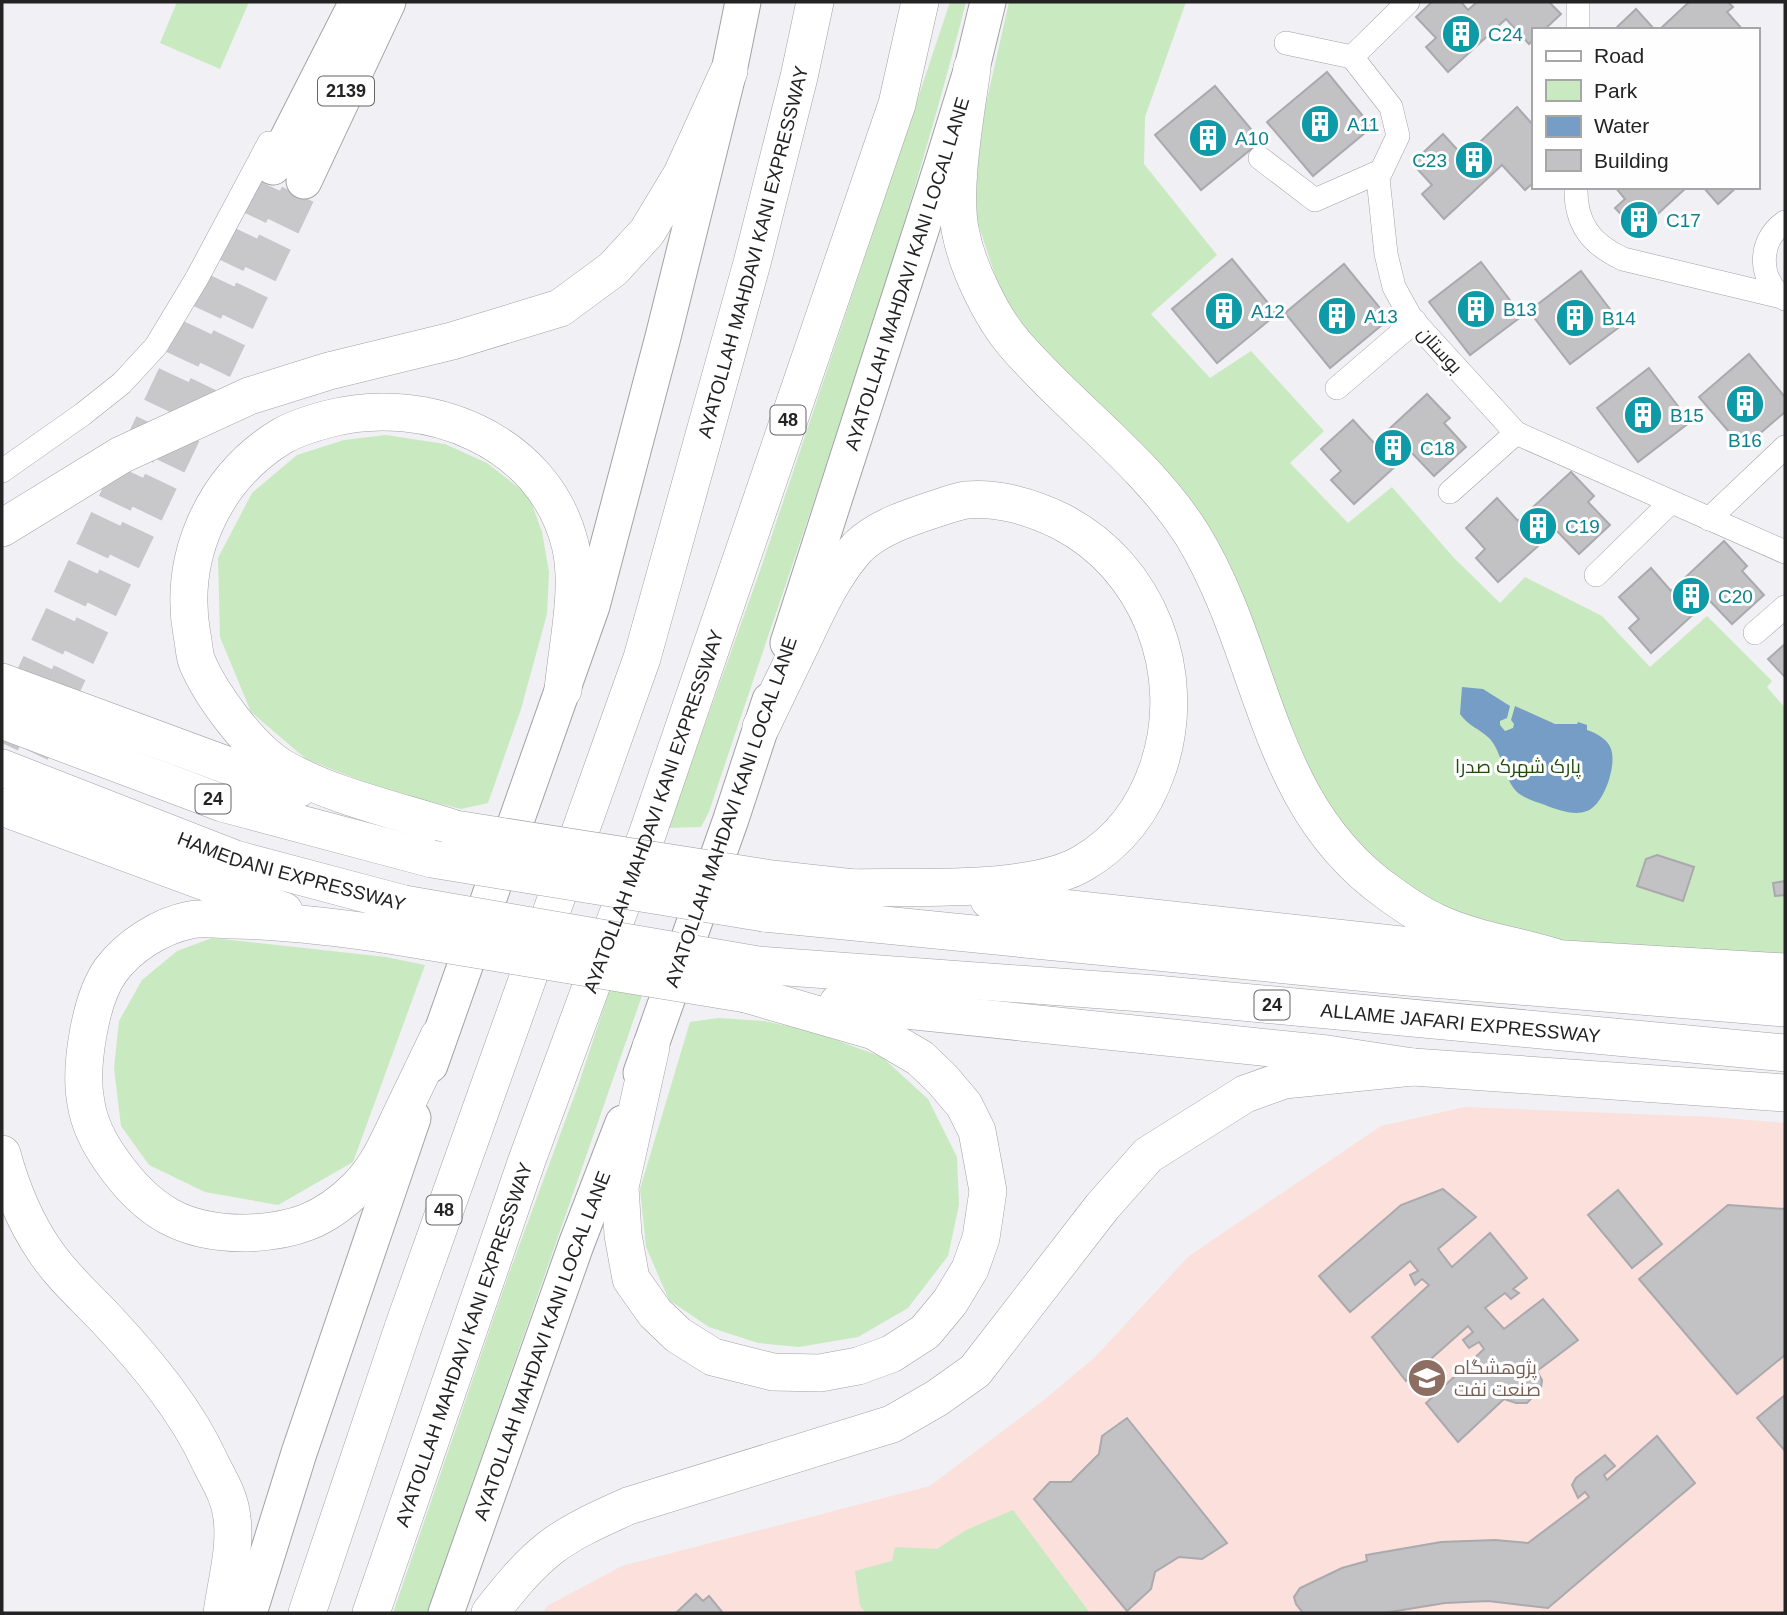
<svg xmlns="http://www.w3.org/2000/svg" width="1787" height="1615" font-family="Helvetica,Cairo,sans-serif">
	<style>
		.education { fill: #fbe0dc }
		.green { fill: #c9e9c0 }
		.water { fill: #769dc5 }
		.building { fill: #c2c2c5; stroke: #aaa9ad; stroke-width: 2 }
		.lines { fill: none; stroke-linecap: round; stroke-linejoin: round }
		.primary-tunnel { stroke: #c8c7ca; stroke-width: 35; stroke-dasharray: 35 18; stroke-linecap: butt }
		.minor-casing { stroke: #a2a2a6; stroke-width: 24 }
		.primary-casing { stroke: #a2a2a6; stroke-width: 37 }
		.trunk-casing { stroke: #a2a2a6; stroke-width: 38 }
		.minor { stroke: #fff; stroke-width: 23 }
		.primary { stroke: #fff; stroke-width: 35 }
		.trunk { stroke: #fff; stroke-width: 37 }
		.trunk-bridge-casing { stroke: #a2a2a6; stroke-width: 38; stroke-linecap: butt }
		.trunk-bridge { stroke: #fff; stroke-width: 37 }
		.labels { text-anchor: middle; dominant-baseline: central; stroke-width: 6; stroke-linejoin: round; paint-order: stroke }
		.shield { fill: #fefeff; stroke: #656566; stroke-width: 2 }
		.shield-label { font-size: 18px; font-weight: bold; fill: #232324 }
		.culture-label { font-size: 19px; fill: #0d838f; stroke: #fefeff; text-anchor: start }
		.street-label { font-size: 19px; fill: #232324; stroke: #fefeff }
		.park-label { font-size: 19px; fill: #204d0e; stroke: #fefeff }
		.education-label { font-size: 19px; fill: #785e54; stroke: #fefeff; text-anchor: start }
	</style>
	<rect width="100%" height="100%" fill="#f1f0f4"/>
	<polygon class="education" points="1465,1107 1712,1117 1785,1123 1785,1613 543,1613 547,1606 622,1566 930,1486 1044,1400 1095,1357 1189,1256 1381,1126"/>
	<g class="green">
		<polygon points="177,2 249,2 220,69 160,43"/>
		<path d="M950 2H966C896 277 798 543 709 812L701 827 668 828 761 568Z"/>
		<polygon points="1009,2 1186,2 1145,117 1144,164 1217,255 1151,314 1210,378 1251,351 1324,431 1290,463 1348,523 1392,487 1454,558 1500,603 1525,577 1602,616 1650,667 1707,616 1772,681 1767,687 1785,708 1785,959 1553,940 1416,900 1314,799 1261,653 1020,330 999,287 972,205 986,104"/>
		<polygon points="386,435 445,444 487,463 529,496 542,532 549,572 547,614 521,709 488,803 461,809 387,791 306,759 251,712 220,637 218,558 252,493 297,455 344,440"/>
		<polygon points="212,938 386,957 425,965 353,1162 278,1205 205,1192 149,1165 121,1126 114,1068 119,1021 142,980 177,951"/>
		<polygon points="612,983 645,987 427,1613 393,1613 507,1279 578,1086"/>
		<polygon points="718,1018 764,1021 812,1031 882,1057 928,1099 957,1157 959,1205 948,1256 908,1308 858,1337 799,1347 758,1343 709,1327 669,1300 646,1247 640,1189 690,1022"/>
		<polygon points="1013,1510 1090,1613 866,1613 860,1606 855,1571 892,1561 895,1547 937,1549 966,1530"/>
	</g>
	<path class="water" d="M1462 687 1483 689 1510 706 1507 718 1500 721V725L1505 731 1513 728 1514 724 1511 720 1515 706 1555 724H1577L1578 722 1587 725V730C1596 733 1608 739 1611 749 1617 765 1604 805 1587 811 1575 816 1557 810 1545 805 1536 802 1523 798 1516 791 1503 777 1502 751 1489 738 1480 729 1468 726 1460 714Z"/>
	<g class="building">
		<polygon points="1432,2 1461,2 1468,10 1477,2 1549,2 1561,14 1544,30 1533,30 1533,40 1529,44 1506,19 1448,72 1426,47 1436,38 1416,17"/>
		<polygon points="1689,2 1728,2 1733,7 1727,12 1743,30 1659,30"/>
		<polygon points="1636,9 1655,30 1614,30"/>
		<polygon points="1327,72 1372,127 1313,176 1267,122"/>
		<polygon points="1215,86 1261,141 1201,190 1155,135"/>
		<polygon points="1517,107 1533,125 1533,183 1525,190 1502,165 1444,219 1422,194 1432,185 1412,163 1443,134 1464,157"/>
		<polygon points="1615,187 1687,187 1638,232 1615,208 1625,199"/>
		<polygon points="1703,187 1737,187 1718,204"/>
		<polygon points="1232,259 1277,314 1217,363 1172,309"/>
		<polygon points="1481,262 1522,316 1470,355 1429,302"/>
		<polygon points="1344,264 1389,319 1330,368 1285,313"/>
		<polygon points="1581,271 1622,325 1570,364 1529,311"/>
		<polygon points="1749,354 1785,397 1785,412 1743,448 1699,397"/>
		<polygon points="1649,368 1690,422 1638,462 1597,408"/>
		<polygon points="1427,394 1450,418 1444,423 1466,447 1434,476 1411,452 1354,504 1331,480 1341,471 1321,449 1353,420 1374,443"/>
		<polygon points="1571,472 1594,496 1588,502 1610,525 1579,554 1556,530 1498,582 1476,558 1485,549 1466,528 1497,498 1518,521"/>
		<polygon points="1724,541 1747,566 1742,571 1764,595 1732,624 1709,600 1651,653 1629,628 1639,619 1619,597 1651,568 1671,591"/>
		<polygon points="1785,644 1785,677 1768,659"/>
		<polygon points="1657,855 1694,867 1683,901 1637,886 1646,859"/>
		<polygon points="1785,881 1785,895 1775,896 1773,883"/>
		<polygon points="1443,1189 1476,1217 1438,1249 1452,1267 1490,1233 1527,1278 1513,1289 1519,1293 1511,1299 1505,1293 1485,1308 1504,1329 1543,1299 1578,1340 1537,1371 1542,1380 1541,1388 1527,1403 1516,1403 1504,1399 1458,1442 1426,1403 1484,1349 1479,1342 1469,1348 1463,1340 1473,1332 1468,1326 1406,1381 1372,1337 1429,1285 1422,1279 1415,1285 1410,1275 1418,1271 1410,1261 1350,1312 1319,1276 1401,1205"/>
		<polygon points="1618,1190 1662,1244 1632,1268 1588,1215"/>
		<polygon points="1728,1205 1785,1209 1785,1355 1737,1394 1639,1279"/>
		<polygon points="1785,1395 1785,1451 1757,1418"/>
		<polygon points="1127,1418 1227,1543 1202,1559 1179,1557 1155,1572 1151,1589 1127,1611 1034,1499 1050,1482 1071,1482 1099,1454 1102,1436"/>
		<polygon points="1657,1436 1695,1483 1548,1608 1488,1601 1445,1603 1384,1613 1303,1613 1296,1604 1294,1597 1300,1588 1342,1568 1367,1561 1366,1555 1441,1542 1495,1540 1528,1543 1589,1497 1585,1492 1578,1498 1572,1485 1576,1478 1605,1455 1615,1466 1604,1475 1607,1480"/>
		<polygon points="696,1594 703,1601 709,1596 723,1613 676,1613"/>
	</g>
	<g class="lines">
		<g class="primary-tunnel">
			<polyline points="2,743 273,167"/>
			<polyline points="9,800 304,181"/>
		</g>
		<g class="minor-casing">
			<g id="minor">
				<polyline points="1408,2 1352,57 1391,107 1398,136 1378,178 1386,254 1394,287 1411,318 1516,433 1785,552"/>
				<polyline points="1578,30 1578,2"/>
				<polyline points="1286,43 1352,57"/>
				<polyline points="1260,158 1315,200 1381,171"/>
				<path d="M1576 187C1575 224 1591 244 1623 259L1782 297"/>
				<path d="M1785 222C1757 241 1758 280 1785 299"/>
				<polyline points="1337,388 1415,321"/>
				<polyline points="2,471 83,414 122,383 156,346 197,278 269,143"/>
				<polyline points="1450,492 1516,433"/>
				<polyline points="1709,519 1785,447"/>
				<polyline points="1596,575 1671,502"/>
				<polyline points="1755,633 1785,607"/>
			</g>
		</g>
		<g class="primary-casing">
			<g id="primary">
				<polyline points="273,167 357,2"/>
				<polyline points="304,181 388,2"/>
				<path id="s1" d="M788 643 942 165 972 68 988 2"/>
				<polyline points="430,1065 592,606 663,337 729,71 743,2"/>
				<polyline points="641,1073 731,819 770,700"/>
				<polyline points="249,1613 299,1453 413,1118"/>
				<path id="s2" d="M446 1613 576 1245 623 1123"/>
			</g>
		</g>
		<g class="trunk-casing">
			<g id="trunk">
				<path d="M972 68C966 114 951 191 961 234 968 268 991 316 1013 342 1070 409 1146 461 1193 536 1266 656 1264 805 1389 893 1404 904 1421 916 1438 923 1475 940 1515 945 1554 957"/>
				<polyline points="2,528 121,455 249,396 329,371 452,341 560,308 613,269 647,232 682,174 729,71"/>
				<polyline points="2,682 278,784 298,789"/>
				<polyline points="2,720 222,803 432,859"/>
				<path d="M761 727C775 698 789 669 803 640 818 608 834 573 858 547 879 527 908 518 935 509 944 506 955 502 966 500 997 497 1032 507 1060 521 1149 566 1190 674 1158 768 1144 809 1121 841 1083 863 1032 894 911 886 849 888"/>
				<path id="s3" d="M2 768 235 859 404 904"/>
				<polyline points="2,807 284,911"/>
				<path d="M455 829C400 811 330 796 281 767 250 748 211 695 197 662 194 654 194 644 192 635 178 557 213 478 282 436 296 428 313 423 328 419 426 393 544 440 570 544 581 587 567 646 563 690"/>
				<polyline points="772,879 872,890"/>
				<polyline points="989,900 1483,954 1785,972"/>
				<polyline points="764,913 1408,977 1785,1008"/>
				<path d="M389 935C337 927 285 921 232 920 219 920 203 917 190 920 160 926 129 946 111 970 90 999 79 1068 86 1103 89 1123 99 1143 111 1160 147 1212 184 1234 248 1233 293 1231 324 1221 357 1188 377 1168 388 1143 400 1117 413 1090 426 1063 439 1036"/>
				<path id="s4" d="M758 965 1156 994 1785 1053"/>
				<polyline points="838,1003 1327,1054 1413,1067 1785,1093"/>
				<polyline points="651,1047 620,1187 623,1235 631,1279 655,1313 678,1335 713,1357 773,1372 820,1373 858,1366 891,1354 925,1332 950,1302 970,1269 981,1238 988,1191 977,1131 964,1105 942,1079 920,1058 874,1031 746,994"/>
				<path d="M2 1154C11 1187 25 1222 45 1251 63 1278 87 1298 109 1322 148 1364 187 1411 211 1464 220 1482 230 1497 232 1518 236 1549 226 1583 222 1613"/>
				<path id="s5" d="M307 1613 404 1325 642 658 752 263 799 77 815 2"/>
				<path id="s6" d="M371 1613 527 1160 647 835 897 104 920 2"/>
				<path d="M490 1613C508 1590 527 1566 550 1548 573 1530 602 1518 628 1506L892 1424 937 1398 975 1371 1102 1207 1148 1155 1245 1094 1284 1080 1413 1067"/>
			</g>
		</g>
		<use href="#minor" class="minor"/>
		<use href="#primary" class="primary"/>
		<use href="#trunk" class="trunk"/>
		<g class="trunk-bridge-casing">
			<g id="trunk-bridge">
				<polyline points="455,829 772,879"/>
				<polyline points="432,859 764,913"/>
				<polyline points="404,904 758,965"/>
				<polyline points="389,935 746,994"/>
			</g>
		</g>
		<use href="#trunk-bridge" class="trunk-bridge"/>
	</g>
	<defs>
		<g id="building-disc" transform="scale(2.0125)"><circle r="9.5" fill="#0f9aa8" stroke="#fefeff"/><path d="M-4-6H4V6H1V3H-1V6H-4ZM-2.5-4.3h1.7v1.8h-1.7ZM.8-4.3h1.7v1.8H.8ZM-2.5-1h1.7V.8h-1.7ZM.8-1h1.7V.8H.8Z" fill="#fff"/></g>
		<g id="university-disc" transform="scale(2.0125)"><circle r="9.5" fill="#8d6e63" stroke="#fefeff"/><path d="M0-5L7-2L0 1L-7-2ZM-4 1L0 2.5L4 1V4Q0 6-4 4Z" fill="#fff"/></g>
	</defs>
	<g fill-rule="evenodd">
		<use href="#building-disc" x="1461" y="34"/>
		<use href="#building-disc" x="1320" y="124"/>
		<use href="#building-disc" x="1208" y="138"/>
		<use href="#building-disc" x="1474" y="160"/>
		<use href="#building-disc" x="1639" y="220"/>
		<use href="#building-disc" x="1476" y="309"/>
		<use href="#building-disc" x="1224" y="311"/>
		<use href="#building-disc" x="1337" y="316"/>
		<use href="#building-disc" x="1575" y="318"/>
		<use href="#building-disc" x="1745" y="404"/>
		<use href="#building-disc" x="1643" y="415"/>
		<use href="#building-disc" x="1393" y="448"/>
		<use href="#building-disc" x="1538" y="526"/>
		<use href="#building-disc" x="1691" y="596"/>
		<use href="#university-disc" x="1427" y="1378"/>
	</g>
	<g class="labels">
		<g class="shield">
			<rect x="318" y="76.5" width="56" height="29" rx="5"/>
			<rect x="770.5" y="405.5" width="35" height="29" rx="5"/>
			<rect x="195.5" y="784.5" width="35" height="29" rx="5"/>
			<rect x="1254.5" y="990.5" width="35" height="29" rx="5"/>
			<rect x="426.5" y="1195.5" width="35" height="29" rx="5"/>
		</g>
		<g class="shield-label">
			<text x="346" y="91">2139</text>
			<text x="788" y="420">48</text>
			<text x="213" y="799">24</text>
			<text x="1272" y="1005">24</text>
			<text x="444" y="1210">48</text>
		</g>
		<g class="culture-label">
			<text x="1488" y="34">C24</text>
			<text x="1347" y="124">A11</text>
			<text x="1235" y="138">A10</text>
			<text x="1447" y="160" text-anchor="end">C23</text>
			<text x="1666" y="220">C17</text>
			<text x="1503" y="309">B13</text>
			<text x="1251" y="311">A12</text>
			<text x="1364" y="316">A13</text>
			<text x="1602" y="318">B14</text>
			<text x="1670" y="415">B15</text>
			<text x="1745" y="440" text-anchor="middle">B16</text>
			<text x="1420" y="448">C18</text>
			<text x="1565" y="526">C19</text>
			<text x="1718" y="596">C20</text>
		</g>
		<g class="street-label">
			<text stroke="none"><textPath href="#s5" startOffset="1433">AYATOLLAH MAHDAVI KANI EXPRESSWAY</textPath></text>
			<text stroke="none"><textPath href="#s1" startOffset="388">AYATOLLAH MAHDAVI KANI LOCAL LANE</textPath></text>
			<text transform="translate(1440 350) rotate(48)">بوستان</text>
			<text stroke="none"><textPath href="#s6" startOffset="850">AYATOLLAH MAHDAVI KANI EXPRESSWAY</textPath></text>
			<text transform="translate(731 812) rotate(-71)">AYATOLLAH MAHDAVI KANI LOCAL LANE</text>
			<text stroke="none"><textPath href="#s3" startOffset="308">HAMEDANI EXPRESSWAY</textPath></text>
			<text stroke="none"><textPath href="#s4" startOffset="705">ALLAME JAFARI EXPRESSWAY</textPath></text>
			<text stroke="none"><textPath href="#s6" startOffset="284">AYATOLLAH MAHDAVI KANI EXPRESSWAY</textPath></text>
			<text stroke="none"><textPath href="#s2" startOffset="284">AYATOLLAH MAHDAVI KANI LOCAL LANE</textPath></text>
		</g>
		<g class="park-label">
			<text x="1518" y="766">پارک شهرک صدرا</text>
		</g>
		<g class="education-label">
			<text x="1454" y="1367">پژوهشگاه<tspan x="1454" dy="22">صنعت نفت</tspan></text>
		</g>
	</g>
	<rect width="1787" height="1615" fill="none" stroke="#232324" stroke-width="7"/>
	<rect x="1532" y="28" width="228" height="161" fill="#fefeff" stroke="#a6a6a7" stroke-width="2"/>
	<rect x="1546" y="51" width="35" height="10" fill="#ffffff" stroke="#a6a6a7" stroke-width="2"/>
	<text x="1594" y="63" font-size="21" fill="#232324">Road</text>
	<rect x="1546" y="80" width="35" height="21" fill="#c9e9c0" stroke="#a6a6a7" stroke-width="2"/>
	<text x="1594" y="98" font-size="21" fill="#232324">Park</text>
	<rect x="1546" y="116" width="35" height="21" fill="#769dc5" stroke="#a6a6a7" stroke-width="2"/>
	<text x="1594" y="133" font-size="21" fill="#232324">Water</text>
	<rect x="1546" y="150" width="35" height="21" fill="#c2c2c5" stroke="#a6a6a7" stroke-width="2"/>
	<text x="1594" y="168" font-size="21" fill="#232324">Building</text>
</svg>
